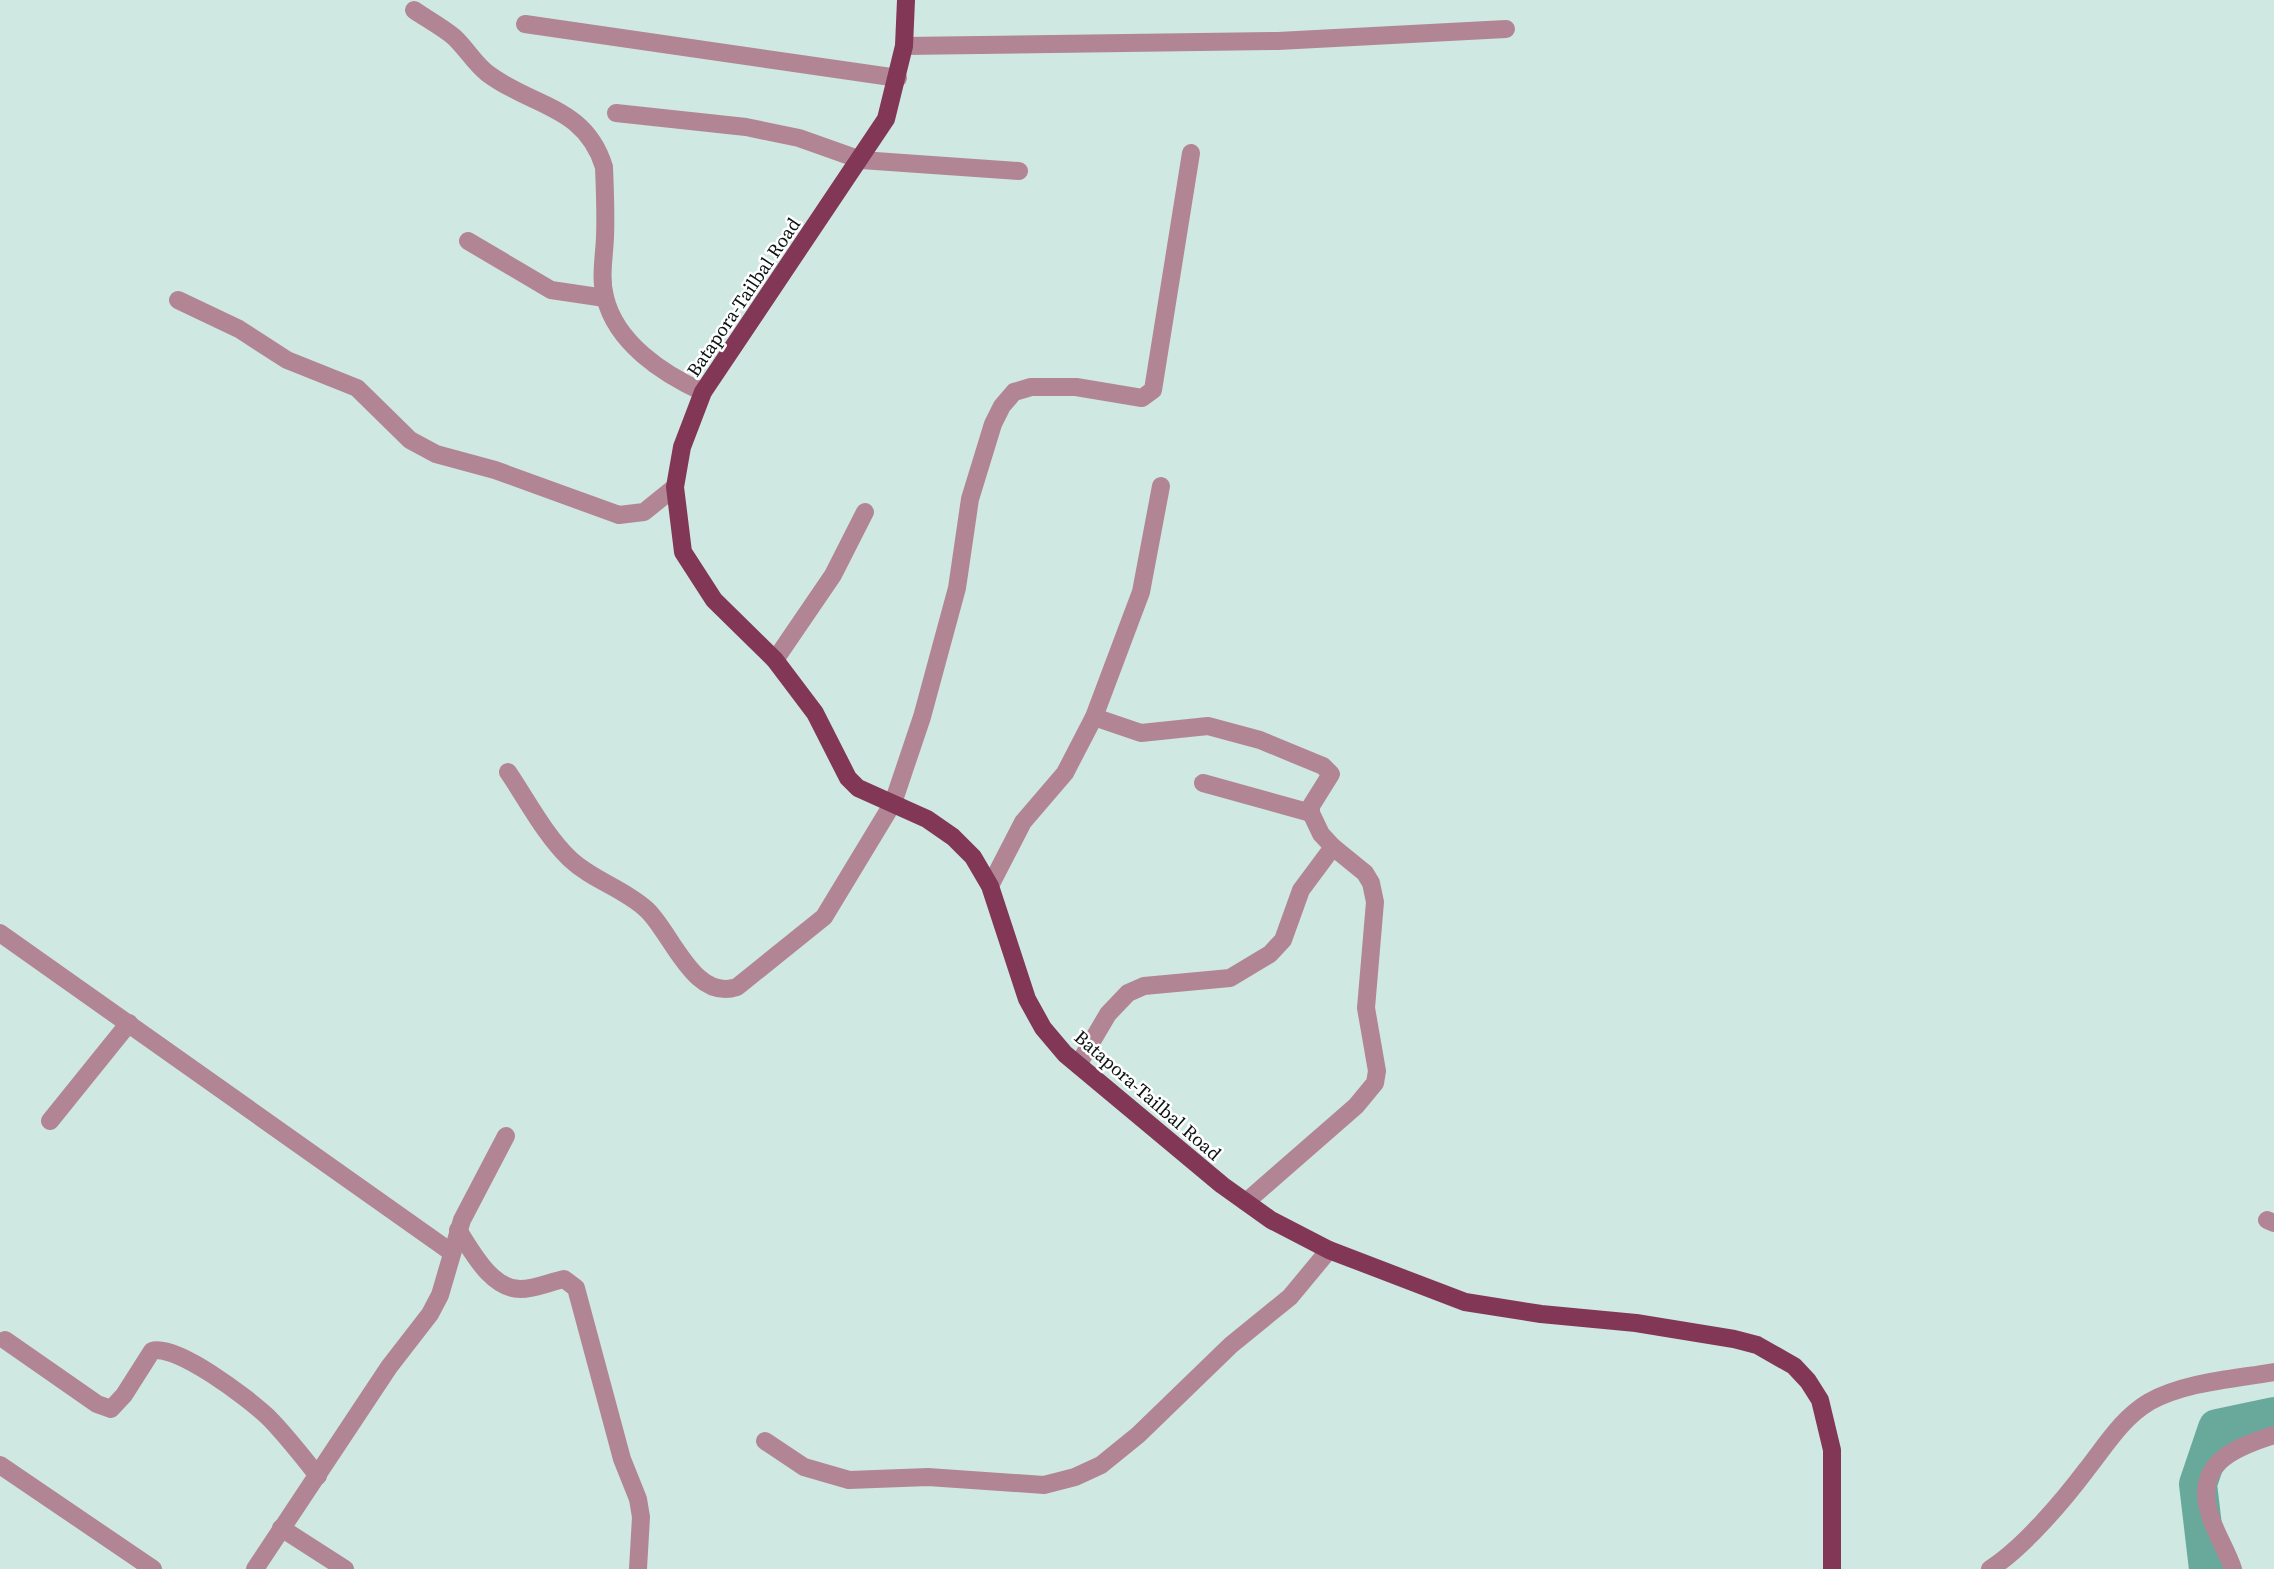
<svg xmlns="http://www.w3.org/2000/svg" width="2274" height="1569" font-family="'Source Serif 4',serif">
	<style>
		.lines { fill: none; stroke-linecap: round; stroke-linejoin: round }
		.river { stroke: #68a99c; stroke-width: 38 }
		.minor { stroke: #b28595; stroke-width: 18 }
		.major { stroke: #823756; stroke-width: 18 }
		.labels { text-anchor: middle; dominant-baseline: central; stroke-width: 5; stroke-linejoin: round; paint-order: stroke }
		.street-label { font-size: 19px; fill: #0b1412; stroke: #fff }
	</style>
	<rect width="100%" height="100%" fill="#cfe8e2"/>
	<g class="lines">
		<polyline class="river" points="2208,1569 2198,1484 2217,1428 2274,1416"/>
		<g class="minor">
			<path d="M414 10C427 19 442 27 454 37 466 48 474 63 487 73 531 107 585 105 604 167 605 191 606 214 605 238 604 258 600 278 605 297 616 343 663 374 703 392"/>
			<polyline points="525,24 898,78"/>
			<polyline points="904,46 1278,41 1506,29"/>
			<polyline points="616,113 746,127 799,138 861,160 1019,171"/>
			<polyline points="468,241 551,290 605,298"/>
			<polyline points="178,300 239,329 287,360 357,388 410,440 436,454 495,470 619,515 644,512 675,487"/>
			<polyline points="775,660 833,575 865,512"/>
			<polyline points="1094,717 1141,733 1208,726 1260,740 1323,766 1331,774 1311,806 1311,813 1321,834 1333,847 1365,873 1371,883 1375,902 1366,1008 1377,1071 1375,1083 1356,1106 1246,1202"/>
			<path d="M508 772C527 800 545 835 570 859 592 880 623 888 646 909 671 931 693 1002 737 987L824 917 893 803 922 717 957 588 970 499 993 424 1002 406 1014 392 1031 387H1076L1142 398 1153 390 1191 153"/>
			<polyline points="1203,783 1311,813"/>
			<polyline points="990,886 1023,822 1065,773 1094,717 1141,592 1161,486"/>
			<polyline points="0,933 451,1252"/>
			<polyline points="1078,1065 1108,1014 1128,993 1144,986 1230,978 1270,954 1283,940 1301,890 1333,847"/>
			<polyline points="50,1121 129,1023"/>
			<polyline points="2267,1220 2274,1223"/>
			<path d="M458 1230C472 1251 491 1289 520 1289 535 1289 550 1282 564 1279L576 1288 622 1459 638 1499 641 1517 638 1569"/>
			<path d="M5 1340 97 1404 111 1409 124 1395 152 1351C176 1343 249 1399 268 1417 286 1435 302 1456 318 1476"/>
			<polyline points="765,1441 804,1467 849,1480 928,1477 1044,1485 1075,1477 1101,1465 1138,1435 1231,1345 1290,1297 1329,1250"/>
			<polyline points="0,1465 153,1569"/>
			<polyline points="281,1528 345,1569"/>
			<polyline points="255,1569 389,1367 430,1314 440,1295 462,1220 506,1136"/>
			<path d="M1990 1569C2023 1548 2063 1501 2087 1469 2106 1445 2122 1418 2149 1402 2185 1382 2234 1379 2274 1372"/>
			<path d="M2233 1569C2227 1551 2217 1536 2211 1518 2192 1465 2232 1448 2274 1435"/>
		</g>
		<polyline class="major" points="906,0 904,46 886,119 703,392 682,447 675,487 683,552 714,600 775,660 815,713 848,778 858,788 927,819 953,837 973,857 990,886 1027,999 1043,1028 1065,1054 1222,1185 1271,1220 1329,1250 1465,1302 1541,1314 1636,1323 1734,1339 1757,1345 1794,1366 1808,1381 1820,1400 1832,1450 1832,1569"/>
	</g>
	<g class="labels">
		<g class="street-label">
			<text transform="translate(743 297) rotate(-56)">Batapora-Tailbal Road</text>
			<text transform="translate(1148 1095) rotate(41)">Batapora-Tailbal Road</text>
		</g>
	</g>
</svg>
